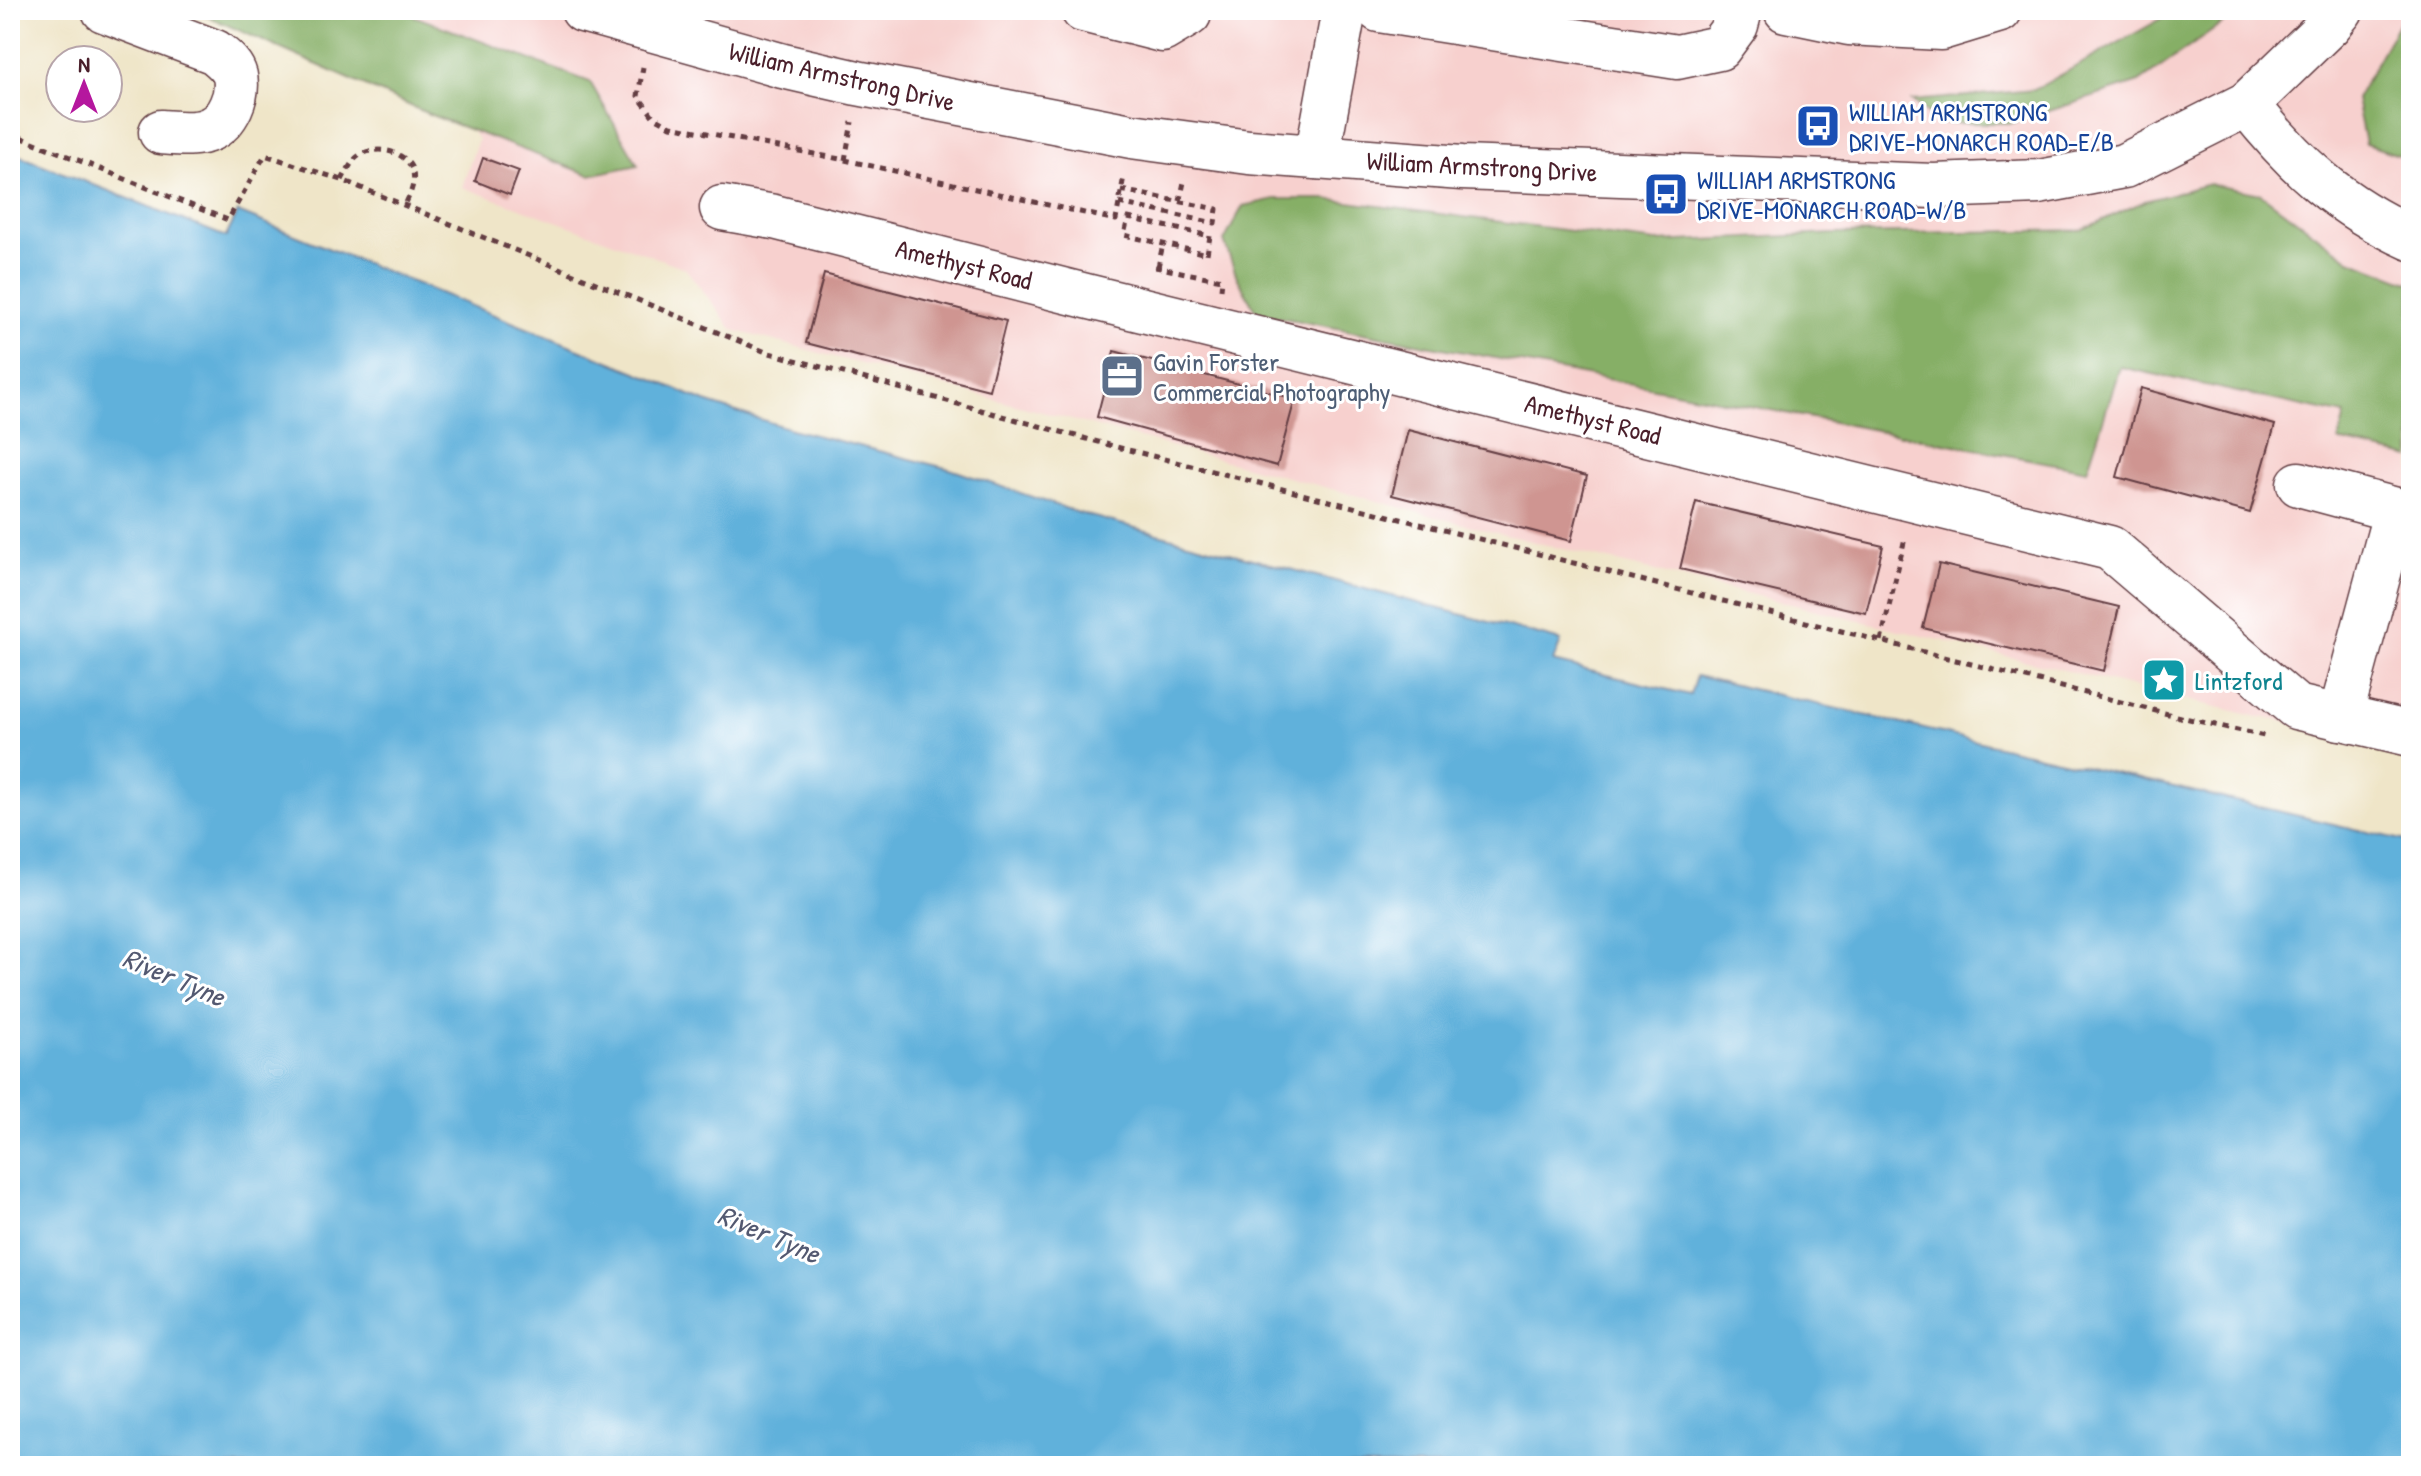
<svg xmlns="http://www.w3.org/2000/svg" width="2421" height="1476" font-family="'Patrick Hand',sans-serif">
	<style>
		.built { fill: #f7d0ce }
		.forest { fill: #86af66; stroke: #686748; stroke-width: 2 }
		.water { fill: #61b1db; stroke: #566883; stroke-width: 2 }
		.building { fill: #cf9591 }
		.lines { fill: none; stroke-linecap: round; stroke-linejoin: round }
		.minor-casing { stroke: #633d43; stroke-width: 47 }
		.path { stroke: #633d43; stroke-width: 5; stroke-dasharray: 6 6; stroke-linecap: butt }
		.minor { stroke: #fff; stroke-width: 44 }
		.labels { text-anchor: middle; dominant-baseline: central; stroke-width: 6; stroke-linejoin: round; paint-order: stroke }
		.street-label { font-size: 26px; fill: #4a1f2b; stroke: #fff }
		.transit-label { font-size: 26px; fill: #164399; stroke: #fff; text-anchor: start }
		.service-label { font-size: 26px; fill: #4e5e75; stroke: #fff; text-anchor: start }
		.culture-label { font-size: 26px; fill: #0d838f; stroke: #fff; text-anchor: start }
		.water-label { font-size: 28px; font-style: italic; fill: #535971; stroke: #fff }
	</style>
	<rect width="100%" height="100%" fill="#fff"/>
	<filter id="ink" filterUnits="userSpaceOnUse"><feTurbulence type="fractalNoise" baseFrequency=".0125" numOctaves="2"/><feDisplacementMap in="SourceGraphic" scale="16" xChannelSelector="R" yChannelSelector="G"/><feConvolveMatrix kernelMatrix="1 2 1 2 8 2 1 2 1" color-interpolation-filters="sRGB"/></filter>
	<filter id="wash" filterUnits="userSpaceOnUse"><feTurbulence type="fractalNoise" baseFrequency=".006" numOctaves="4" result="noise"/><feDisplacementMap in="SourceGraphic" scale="32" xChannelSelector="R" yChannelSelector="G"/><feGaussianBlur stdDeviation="1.8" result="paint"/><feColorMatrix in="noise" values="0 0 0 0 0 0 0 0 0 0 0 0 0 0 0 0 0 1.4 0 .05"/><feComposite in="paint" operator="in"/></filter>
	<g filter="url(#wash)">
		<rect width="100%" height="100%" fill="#efe5c8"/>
		<polygon class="built" points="365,10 2411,10 2411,745 2254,716 1497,533 733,330 685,268 462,187 478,139"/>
		<g class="forest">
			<polygon points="193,10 398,10 590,82 638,165 590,175 431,115"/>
			<polygon points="2177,10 2242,10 2139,82 2012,123 1942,123 1912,101 2034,90"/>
			<polygon points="2406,10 2411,10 2411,159 2365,144 2356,99"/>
			<polygon points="2209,184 2261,194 2350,260 2411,283 2411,458 2338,441 2345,415 2120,367 2087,470 1257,313 1237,277 1224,241 1243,206 1275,199 1325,199 1656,242 1834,234 2081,230 2145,201"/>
		</g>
		<polygon class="water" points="10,152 226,237 238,212 646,376 705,402 791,429 950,469 1079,513 1561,641 1553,662 1690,695 1696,676 2411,842 2411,1466 10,1466"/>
		<g id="blocks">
			<g class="building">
				<polygon points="483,158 519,171 510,195 475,181"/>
				<polygon points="824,274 1006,321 989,390 806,343"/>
				<polygon points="1114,351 1295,399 1277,466 1097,417"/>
				<polygon points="2141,388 2275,425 2250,513 2117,477"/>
				<polygon points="1408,430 1587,476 1571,541 1392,495"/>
				<polygon points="1696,502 1883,546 1866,613 1680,569"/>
				<polygon points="1939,564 2119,607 2104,671 1923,628"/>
			</g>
		</g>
	</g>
	<g filter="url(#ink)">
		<use href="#blocks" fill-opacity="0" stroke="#633d43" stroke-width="2"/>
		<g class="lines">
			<g class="minor-casing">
				<g id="minor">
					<path d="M104 10 215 52C223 59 232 65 235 76 239 95 228 121 210 129 196 136 176 133 161 132"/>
					<polyline points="583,10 783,66 857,83 1131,136 1249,152 1462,168 1934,186 2039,182 2124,166 2247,104 2329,25 2341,10"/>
					<polyline points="1083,10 1162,30 1189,14 1190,10"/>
					<polyline points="1379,10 1677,57 1719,48 1736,25 1740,10"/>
					<polyline points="1786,10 1849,23 1941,28 2000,10"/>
					<path d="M2247 104C2295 165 2340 206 2411 238"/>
					<polyline points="1317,157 1344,10"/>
					<polyline points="722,208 774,217 1086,296 2110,548 2296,707 2411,734"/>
					<polyline points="2299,484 2396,510"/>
					<polyline points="2340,718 2396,510 2411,513"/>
				</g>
			</g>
			<g class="path">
				<polyline points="643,67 638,96 653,116 671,126 845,160 1116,220 1124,176"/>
				<polyline points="10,133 228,220 265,155 342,180 766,352 1113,446 2180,717 2264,736"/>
				<polyline points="845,160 852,122"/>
				<path d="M342 180C346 173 350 164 356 158 372 144 404 149 412 169 417 182 409 196 404 207"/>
				<polyline points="1180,201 1184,182"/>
				<polyline points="1119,203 1215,223 1217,209 1121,190"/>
				<polygon points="1128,218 1210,236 1207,254 1124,235"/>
				<polyline points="1155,267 1222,280 1221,289"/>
				<polyline points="1158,267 1163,244"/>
				<polyline points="1881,641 1905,538"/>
			</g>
			<use href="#minor" class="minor"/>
		</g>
	</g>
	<defs>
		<g id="bus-square" transform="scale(2.3)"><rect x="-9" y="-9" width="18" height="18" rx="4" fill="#1a4fb4" stroke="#fff"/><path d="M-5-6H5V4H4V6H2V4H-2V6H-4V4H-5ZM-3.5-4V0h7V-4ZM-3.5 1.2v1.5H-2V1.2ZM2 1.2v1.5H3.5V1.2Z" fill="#fff"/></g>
		<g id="office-square" transform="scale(2.3)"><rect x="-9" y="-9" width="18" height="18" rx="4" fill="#5c6f8a" stroke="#fff"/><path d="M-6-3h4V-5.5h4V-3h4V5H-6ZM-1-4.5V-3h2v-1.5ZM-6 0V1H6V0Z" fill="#fff"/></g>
		<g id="sight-square" transform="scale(2.3)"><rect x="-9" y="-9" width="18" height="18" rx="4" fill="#0f9aa8" stroke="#fff"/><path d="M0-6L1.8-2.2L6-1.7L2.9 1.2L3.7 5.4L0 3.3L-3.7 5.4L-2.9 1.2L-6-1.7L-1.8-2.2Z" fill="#fff"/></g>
	</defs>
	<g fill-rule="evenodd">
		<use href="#bus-square" x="1818" y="126"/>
		<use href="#bus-square" x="1666" y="194"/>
		<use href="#office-square" x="1122" y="376"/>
		<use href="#sight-square" x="2164" y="680"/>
	</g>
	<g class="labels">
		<g class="street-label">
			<text transform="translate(842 76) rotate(13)">William Armstrong Drive</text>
			<text transform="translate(1482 166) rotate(3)">William Armstrong Drive</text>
			<text transform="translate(964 264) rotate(14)">Amethyst Road</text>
			<text transform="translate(1593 419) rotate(14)">Amethyst Road</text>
		</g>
		<g class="transit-label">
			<text x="1849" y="111">WILLIAM ARMSTRONG<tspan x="1849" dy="30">DRIVE-MONARCH ROAD-E/B</tspan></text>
			<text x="1697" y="179">WILLIAM ARMSTRONG<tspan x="1697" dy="30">DRIVE-MONARCH ROAD-W/B</tspan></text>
		</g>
		<g class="service-label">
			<text x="1153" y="361">Gavin Forster<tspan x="1153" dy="30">Commercial Photography</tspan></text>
		</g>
		<g class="culture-label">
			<text x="2195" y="680">Lintzford</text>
		</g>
		<g class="water-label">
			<text transform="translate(174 977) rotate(23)">River Tyne</text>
			<text transform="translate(769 1234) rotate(23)">River Tyne</text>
		</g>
	</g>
	<rect width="2421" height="1476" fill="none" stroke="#fff" stroke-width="40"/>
	<g transform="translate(84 84)"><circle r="38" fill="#ffffff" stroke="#b7a5aa" stroke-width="2"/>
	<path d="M0-6L14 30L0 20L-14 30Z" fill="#b5179e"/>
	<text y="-12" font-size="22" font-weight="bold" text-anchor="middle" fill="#4a1f2b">N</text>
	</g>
</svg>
